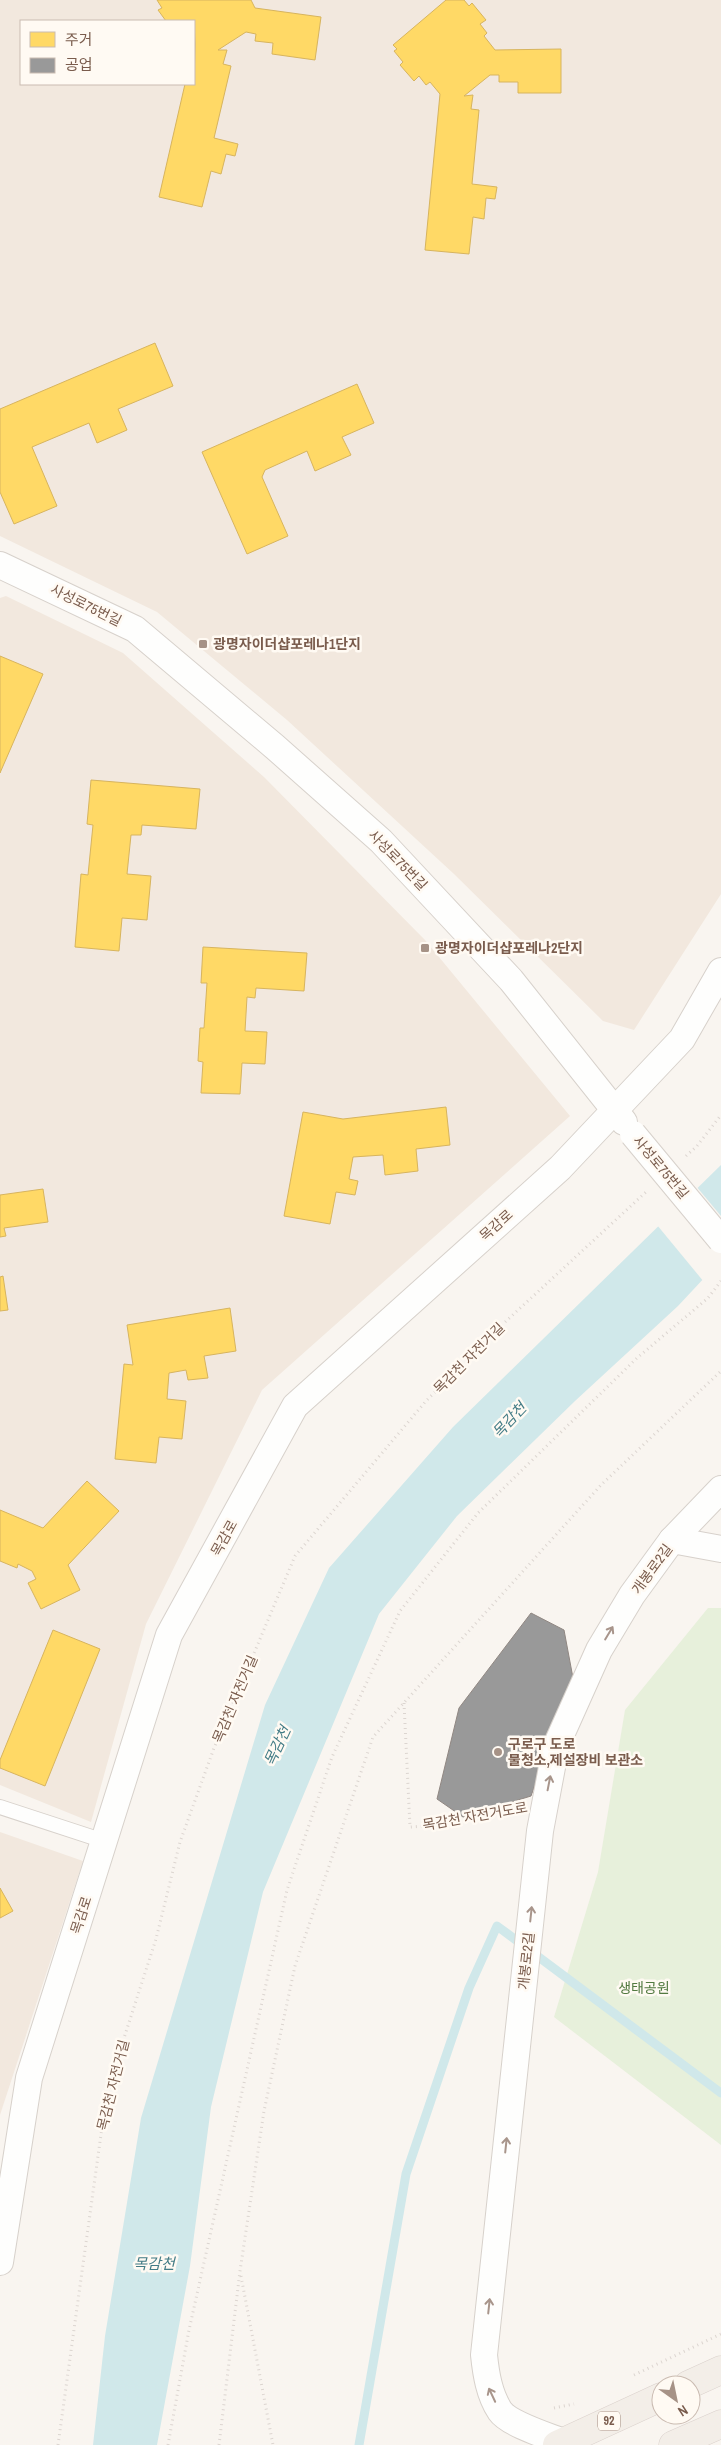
<svg xmlns="http://www.w3.org/2000/svg" width="721" height="2445" font-family="'Archivo Narrow','Noto Sans KR',sans-serif">
	<style>
		.residential { fill: #f2e8de; fill-rule: evenodd }
		.green { fill: #e7f0db }
		.water { fill: #d0e8ea }
		.pier { fill: #f9f5f0 }
		.homes { fill: #ffd966; stroke: #d7b45e }
		.industry { fill: #999; stroke: #908782 }
		.lines { fill: none; stroke-linecap: round; stroke-linejoin: round }
		.stream { stroke: #d0e8ea; stroke-width: 9 }
		.lane-casing { stroke: #d7d1cb; stroke-width: 16 }
		.street-casing { stroke: #d7d1cb; stroke-width: 28 }
		.primary-casing { stroke: #dad1cc; stroke-width: 29 }
		.path { stroke: #dcd5d0; stroke-width: 3; stroke-dasharray: 1 4; stroke-linecap: butt }
		.lane { stroke: #fefefd; stroke-width: 14 }
		.street { stroke: #fefefd; stroke-width: 26 }
		.primary { stroke: #f3eee8; stroke-width: 28 }
		.street-bridge-casing { stroke: #d7d1cb; stroke-width: 28; stroke-linecap: butt }
		.street-bridge { stroke: #fefefd; stroke-width: 26 }
		.oneway { stroke: #a8958b }
		.poi-dot { fill: #a69286; stroke: #fffaf3; stroke-width: 2 }
		.labels { text-anchor: middle; dominant-baseline: central; stroke-width: 5; stroke-linejoin: round; paint-order: stroke }
		.shield { fill: #fffaf3; stroke: #a28b7f; stroke-width: 1 }
		.shield-label { font-size: 12px; font-weight: bold; fill: #7a5c4d }
		.street-label { font-size: 14px; fill: #7a5c4d; stroke: #fffaf3 }
		.poi-label { font-size: 14px; font-weight: bold; fill: #7a5c4d; stroke: #fffaf3; text-anchor: start }
		.park-label { font-size: 14px; fill: #537a41; stroke: #fffaf3 }
		.water-label { font-size: 15px; font-style: italic; fill: #437c86; stroke: #fffaf3 }
	</style>
	<rect width="100%" height="100%" fill="#f9f5f0"/>
	<g class="residential">
		<path d="M0 0H721V894L634 1030 603 1021 454 874 287 720 157 612 0 536ZM21 21H194V84H21Z"/>
		<polygon points="6,596 123,653 264,777 425,940 570,1116 262,1390 146,1624 91,1822 0,1785 0,598"/>
		<polygon points="0,1832 83,1861 0,2115"/>
	</g>
	<polygon class="green" points="708,1608 721,1608 721,2145 554,2017 598,1872 625,1710"/>
	<polygon class="water" points="721,1165 721,1260 678,1306 575,1401 457,1516 379,1614 263,1892 211,2107 190,2266 157,2445 93,2445 105,2336 141,2118 265,1705 329,1568 453,1427"/>
	<polygon class="pier" points="696,1186 721,1216 721,1264 704,1282 657,1225"/>
	<g class="homes">
		<polygon points="157,0 251,0 255,8 321,17 315,60 272,54 273,43 255,41 256,34 246,32 218,50 227,50 223,64 231,66 214,138 238,144 235,156 226,154 221,174 211,171 202,207 159,197 185,84 194,84 195,44 194,21 166,21 158,10 162,8"/>
		<polygon points="446,0 464,0 469,6 472,3 486,20 480,24 487,33 484,36 495,50 561,49 561,93 518,93 518,82 499,82 499,75 490,75 464,96 473,95 471,109 479,110 472,184 497,187 495,199 486,198 484,219 473,217 469,254 425,250 440,94 430,82 426,85 419,76 414,81 400,65 403,62 394,51 397,49 393,45"/>
		<polygon points="155,343 173,386 118,409 127,430 97,443 89,423 32,447 57,506 14,524 0,492 0,409"/>
		<polygon points="357,384 374,423 342,437 351,455 315,471 307,451 265,470 262,477 288,536 247,554 202,452"/>
		<polygon points="0,656 43,674 0,773"/>
		<polygon points="91,780 200,789 196,829 142,825 141,835 131,835 127,874 151,876 147,920 122,918 119,951 75,947 81,874 88,875 93,825 87,824"/>
		<polygon points="203,947 307,953 304,991 256,988 255,998 247,997 245,1031 267,1032 265,1064 242,1063 240,1094 201,1093 203,1062 198,1061 200,1028 204,1028 207,983 201,983"/>
		<polygon points="446,1107 450,1145 416,1149 418,1171 385,1175 383,1155 353,1157 349,1179 358,1181 355,1195 336,1192 330,1224 284,1216 303,1112 343,1119"/>
		<polygon points="43,1189 48,1222 4,1228 6,1236 0,1237 0,1195"/>
		<polygon points="3,1276 8,1310 0,1311 0,1277"/>
		<polygon points="230,1308 236,1351 204,1356 208,1378 188,1380 186,1370 169,1373 167,1399 186,1401 182,1439 159,1437 156,1463 115,1459 124,1364 133,1365 127,1325"/>
		<polygon points="87,1481 119,1511 68,1565 80,1590 41,1609 28,1583 36,1579 32,1571 18,1564 17,1568 0,1561 0,1510 43,1528"/>
		<polygon points="53,1630 100,1649 45,1786 0,1768 0,1760"/>
		<polygon points="0,1888 13,1911 0,1918"/>
	</g>
	<polygon class="industry" points="531,1613 564,1630 573,1678 531,1796 463,1817 437,1799 459,1708"/>
	<g class="lines">
		<polyline class="stream" points="359,2445 406,2174 469,1988 497,1926 721,2093"/>
		<g class="lane-casing">
			<polyline id="lane" points="0,1807 104,1841"/>
		</g>
		<g class="street-casing">
			<g id="street">
				<polyline points="0,565 135,629 275,747 381,841 511,980 624,1122"/>
				<polyline points="672,1540 721,1549"/>
				<polyline points="0,2262 29,2078 169,1635 295,1406 560,1168 682,1039 721,971"/>
				<path d="M563 2442C548 2436 509 2424 500 2411 489 2394 486 2374 484 2355L540 1831 556 1746 599 1650 632 1595 672 1540 721 1489"/>
			</g>
		</g>
		<g class="primary-casing">
			<g id="primary">
				<polyline points="688,2385 721,2370"/>
				<polyline points="557,2445 661,2397"/>
				<polyline points="673,2445 721,2424"/>
			</g>
		</g>
		<g class="path">
			<polyline points="686,1156 697,1146 721,1115"/>
			<polyline points="404,1703 410,1827 442,1825 517,1809"/>
			<polyline points="241,2276 273,2445"/>
			<polyline points="634,2375 721,2334"/>
			<polyline points="554,2408 574,2404"/>
			<polyline points="58,2445 103,2120 113,2072 156,1939 180,1842 214,1748 295,1556 426,1401 504,1323 646,1192"/>
			<polyline points="168,2445 189,2330 287,1890 332,1757 400,1611 478,1513 637,1358 708,1298 721,1281"/>
			<polyline points="219,2445 240,2271 264,2111 295,1966 373,1737 601,1485 721,1371"/>
		</g>
		<use href="#lane" class="lane"/>
		<use href="#street" class="street"/>
		<use href="#primary" class="primary"/>
		<g class="street-bridge-casing">
			<polyline id="street-bridge" points="633,1134 721,1240"/>
		</g>
		<use href="#street-bridge" class="street-bridge"/>
	</g>
	<defs><path id="oneway-shaft" d="M-6 0H5M1.5-3L5.5 0L1.5 3" fill="none" stroke-width="1.6" stroke-linecap="round" stroke-linejoin="round" transform="scale(1.25)"/></defs>
	<g class="oneway">
		<use href="#oneway-shaft" transform="translate(609 1633) rotate(-59)"/>
		<use href="#oneway-shaft" transform="translate(549 1783) rotate(-79)"/>
		<use href="#oneway-shaft" transform="translate(531 1914) rotate(-84)"/>
		<use href="#oneway-shaft" transform="translate(506 2145) rotate(-84)"/>
		<use href="#oneway-shaft" transform="translate(489 2306) rotate(-84)"/>
		<use href="#oneway-shaft" transform="translate(492 2395) rotate(-115)"/>
	</g>
	<g class="poi-dot">
		<rect x="198" y="639" width="10" height="10" rx="2.5"/>
		<rect x="420" y="943" width="10" height="10" rx="2.5"/>
		<circle cx="498" cy="1752" r="5"/>
	</g>
	<g class="labels">
		<rect class="shield" x="598" y="2411.5" width="22" height="19" rx="4"/>
		<g class="shield-label">
			<text x="609" y="2421">92</text>
		</g>
		<g class="street-label">
			<text transform="translate(86 605) rotate(26)">사성로75번길</text>
			<text transform="translate(398 860) rotate(46)">사성로75번길</text>
			<text transform="translate(661 1167) rotate(50)">사성로75번길</text>
			<text transform="translate(496 1225) rotate(-42)">목감로</text>
			<text transform="translate(469 1358) rotate(-45)">목감천 자전거길</text>
			<text transform="translate(224 1538) rotate(-61)">목감로</text>
			<text transform="translate(652 1569) rotate(-54)">개봉로2길</text>
			<text transform="translate(235 1699) rotate(-67)">목감천 자전거길</text>
			<text transform="translate(475 1816) rotate(-10)">목감천 자전거도로</text>
			<text transform="translate(81 1915) rotate(-72)">목감로</text>
			<text transform="translate(526 1961) rotate(-84)">개봉로2길</text>
			<text transform="translate(113 2085) rotate(-76)">목감천 자전거길</text>
		</g>
		<g class="poi-label">
			<text x="213" y="644">광명자이더샵포레나1단지</text>
			<text x="435" y="948">광명자이더샵포레나2단지</text>
			<text x="508" y="1744">구로구 도로<tspan x="508" dy="16">물청소,제설장비 보관소</tspan></text>
		</g>
		<g class="park-label">
			<text x="644" y="1988">생태공원</text>
		</g>
		<g class="water-label">
			<text transform="translate(509 1420) rotate(-47)">목감천</text>
			<text transform="translate(277 1746) rotate(-65)">목감천</text>
			<text x="154" y="2263">목감천</text>
		</g>
	</g>
	<rect x="20" y="20" width="175" height="65" fill="#fffaf3" stroke="#cabbb1"/>
	<rect x="30" y="32" width="25" height="15" fill="#ffd966" stroke="#cabbb1"/>
	<text x="65" y="45" font-size="15" fill="#7a5c4d">주거</text>
	<rect x="30" y="58" width="25" height="15" fill="#999999" stroke="#cabbb1"/>
	<text x="65" y="70" font-size="15" fill="#7a5c4d">공업</text>
	<g transform="translate(676 2400) rotate(147)"><circle r="24" fill="#fffaf3" stroke="#cabbb1"/>
	<path d="M0-4L9 19L0 12L-9 19Z" fill="#a69286"/>
	<text y="-8" font-size="14" font-weight="bold" text-anchor="middle" fill="#7a5c4d">N</text>
	</g>
</svg>
